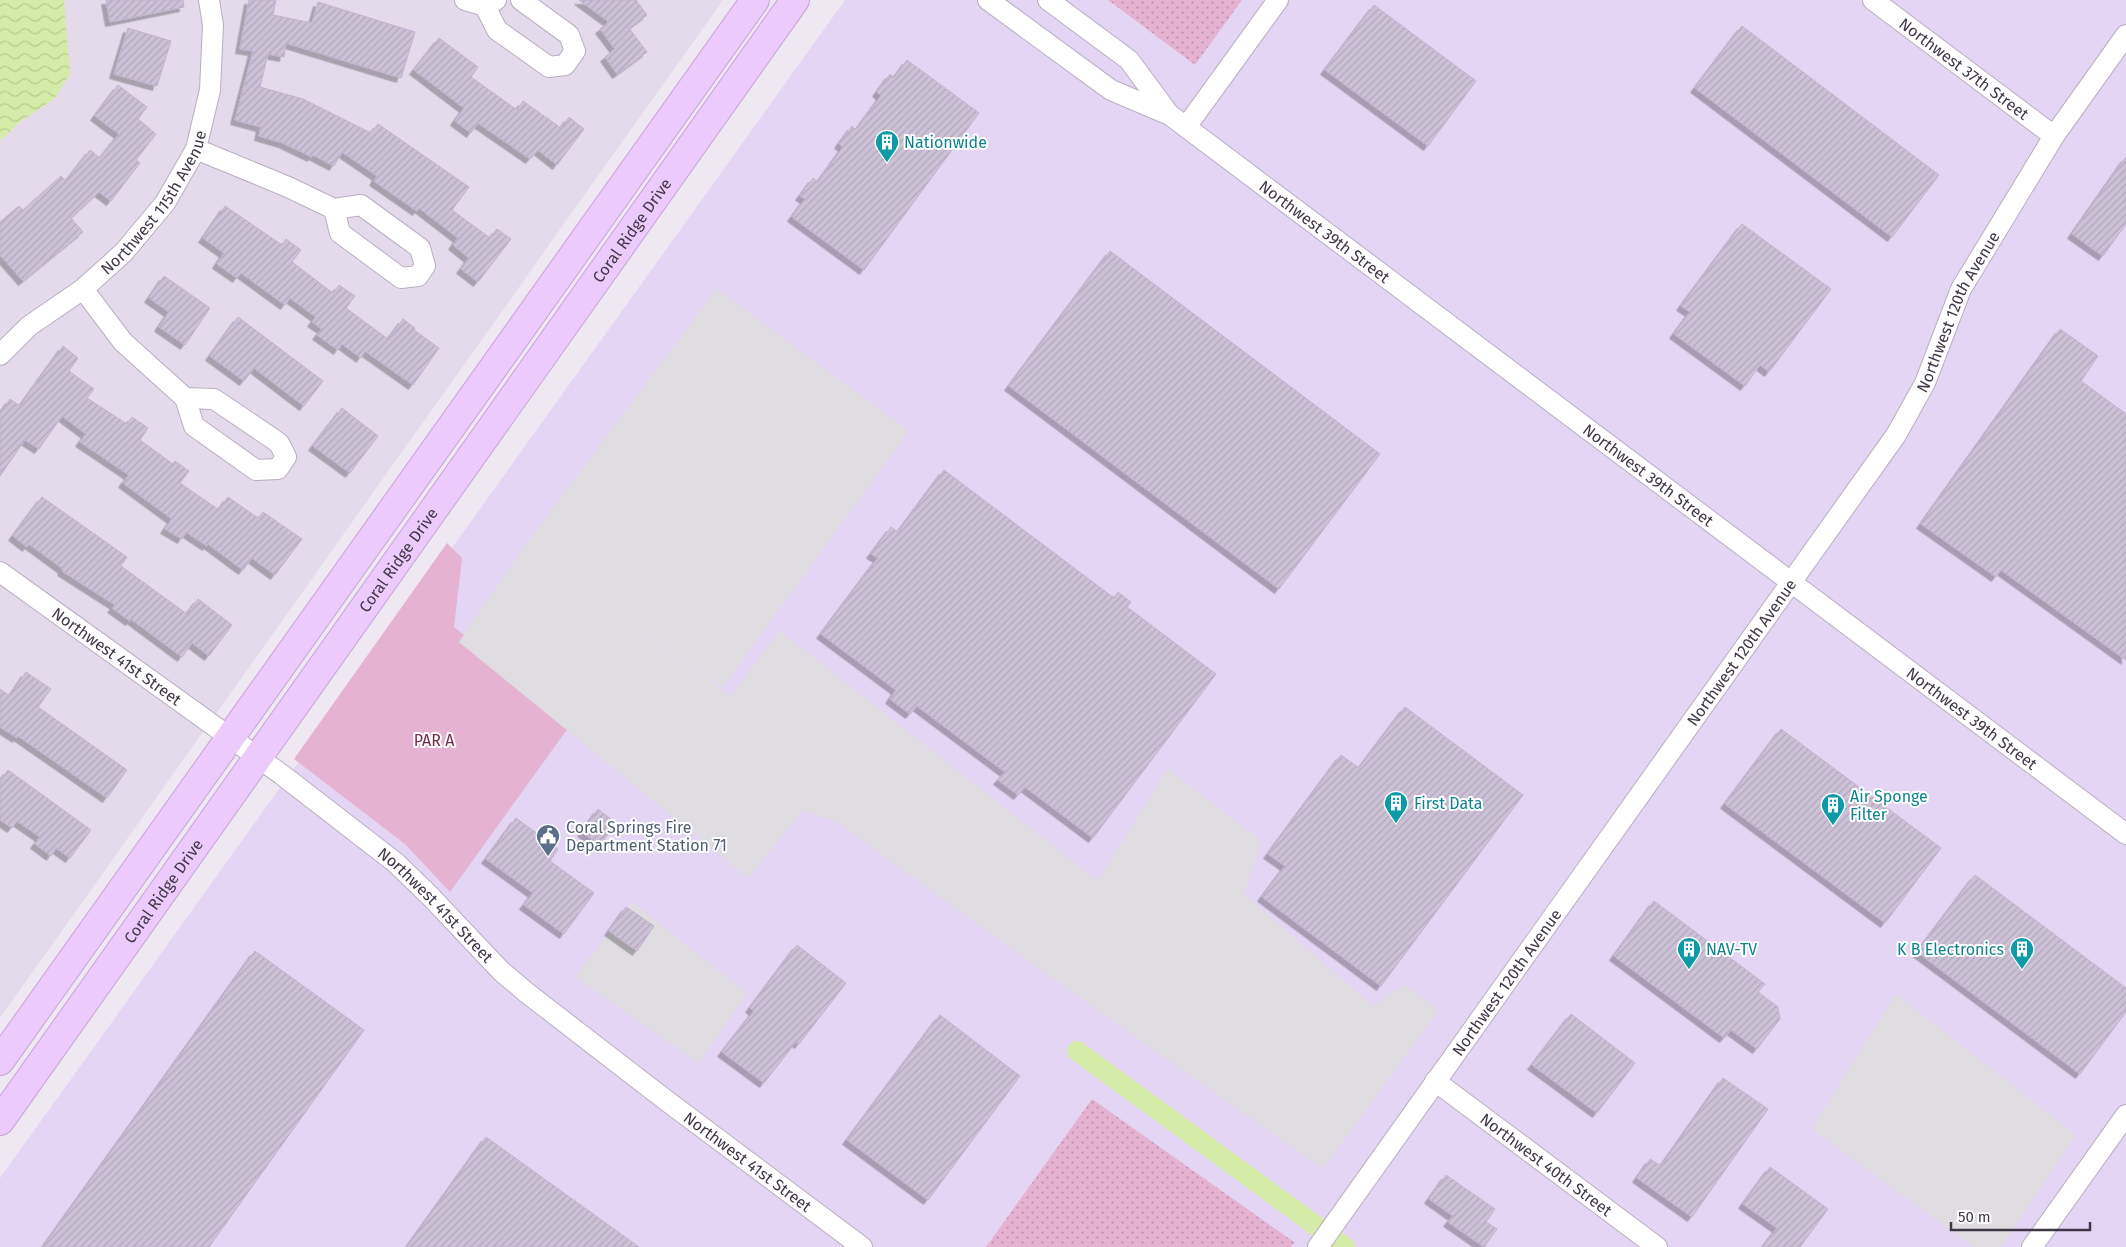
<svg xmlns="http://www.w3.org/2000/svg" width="2126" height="1247" font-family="'Fira Sans',sans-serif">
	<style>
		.residential { fill: #e5daeb }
		.commercial { fill: #e5d5f4 }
		.grass { fill: url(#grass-dots) }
		.park { fill: #e5b3d1 }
		.parking { fill: #dfdde2 }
		.water { fill: url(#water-waves) }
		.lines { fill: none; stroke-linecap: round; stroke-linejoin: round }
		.canal { stroke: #d4eca8; stroke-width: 20 }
		.building { fill: url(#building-hatch); stroke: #c2b2cf; filter: url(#shadow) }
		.minor-casing { stroke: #b9aec1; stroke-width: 22 }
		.secondary-casing { stroke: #c8a1d9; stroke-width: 30 }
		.minor { stroke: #fff; stroke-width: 20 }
		.secondary { stroke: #edcafc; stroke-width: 28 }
		.labels { text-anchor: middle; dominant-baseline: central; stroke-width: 4; stroke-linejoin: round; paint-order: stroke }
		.street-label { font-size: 16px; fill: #403746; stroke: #fff }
		.culture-label { font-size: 16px; fill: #0d838f; stroke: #fff; text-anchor: start }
		.park-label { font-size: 16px; fill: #752d4c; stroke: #fff }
		.service-label { font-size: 16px; fill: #4e5e75; stroke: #fff; text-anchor: start }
	</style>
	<defs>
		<pattern id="grass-dots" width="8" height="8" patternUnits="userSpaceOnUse" patternTransform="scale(1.25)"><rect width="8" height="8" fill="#e5b3d1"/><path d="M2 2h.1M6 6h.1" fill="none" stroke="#bb92ab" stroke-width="1.8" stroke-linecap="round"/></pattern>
		<pattern id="water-waves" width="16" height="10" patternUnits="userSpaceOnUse" patternTransform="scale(1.25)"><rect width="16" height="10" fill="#d4eca8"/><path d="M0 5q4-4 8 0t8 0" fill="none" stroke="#b7cb92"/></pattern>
		<pattern id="building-hatch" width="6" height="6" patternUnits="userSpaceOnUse" patternTransform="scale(1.25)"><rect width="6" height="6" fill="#cdc1d7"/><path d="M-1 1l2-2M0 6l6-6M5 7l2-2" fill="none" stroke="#b1a6ba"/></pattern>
		<filter id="shadow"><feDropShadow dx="-4.5" dy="4.5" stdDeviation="0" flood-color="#0004"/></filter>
	</defs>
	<rect width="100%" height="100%" fill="#efe8f3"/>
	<polygon class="residential" points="0,0 723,0 0,1018"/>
	<polygon class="commercial" points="845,0 2126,0 2126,1247 0,1247 0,1178"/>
	<g class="grass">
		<polygon points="1108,0 1242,0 1195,65"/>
		<polygon points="1092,1099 1294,1242 1294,1243 1291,1247 986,1247"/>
	</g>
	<polygon class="park" points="447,543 462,558 454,627 571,724 450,892 405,844 294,759"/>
	<g class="parking">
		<polygon points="717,289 909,431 722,688 608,610 731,696 780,631 1098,881 1168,769 1262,841 1244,894 1373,1006 1404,985 1439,1010 1323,1169 1037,967 836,821 802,811 748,878 459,642 522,550"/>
		<polygon points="633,903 747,993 699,1063 575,977"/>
		<polygon points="1896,994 2076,1135 2001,1247 1974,1247 1812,1129"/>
	</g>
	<polygon class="water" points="0,0 64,0 70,74 54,99 20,122 0,141"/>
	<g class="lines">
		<polyline class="canal" points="1077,1051 1345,1247"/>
	</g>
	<g class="building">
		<polygon points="106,0 183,0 184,7 110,22"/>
		<polygon points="249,0 276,0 273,15 312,23 318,2 415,32 401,78 286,43 284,57 268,54 260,87 303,99 371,133 378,124 469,187 452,210 490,238 497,229 511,239 478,282 461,269 469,258 453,245 458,238 419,208 417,211 374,181 377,176 342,152 334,166 313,155 312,157 283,143 259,136 261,127 235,120 253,51 240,49"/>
		<polygon points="579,0 636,0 647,15 629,28 647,52 617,74 605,57 615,49 600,29 609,22"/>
		<polygon points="1374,5 1476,81 1428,146 1325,70"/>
		<polygon points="1742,26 1939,175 1892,237 1695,88"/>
		<polygon points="128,28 171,41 157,86 114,74"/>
		<polygon points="439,38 478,67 471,77 517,110 523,101 561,128 569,117 584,129 557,165 538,150 530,159 478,123 471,133 455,121 464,108 414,70"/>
		<polygon points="907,60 979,113 864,270 792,217 805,199 800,196 813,178 818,182 843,147 839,144 852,126 856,130 881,96 877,92 890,74 894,78"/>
		<polygon points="118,85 147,107 138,119 156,134 136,160 140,163 111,201 99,192 71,218 83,232 23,281 0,255 0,222 19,206 23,210 61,176 66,181 90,150 100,158 119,134 95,116"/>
		<polygon points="2126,157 2126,224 2103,256 2072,234"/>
		<polygon points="225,206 282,245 286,239 301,250 292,262 333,293 339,285 355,296 346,308 388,339 403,319 415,328 414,330 439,348 413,385 365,351 361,358 342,344 338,350 317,335 322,329 312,322 316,317 290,298 285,305 241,273 237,278 217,264 224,253 203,238"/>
		<polygon points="1742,224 1831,289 1769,372 1760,365 1745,386 1674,334 1690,312 1681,306"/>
		<polygon points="1110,251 1380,454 1279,589 1009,386"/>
		<polygon points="164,276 210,308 185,345 159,327 169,312 149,298"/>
		<polygon points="238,317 323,381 304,406 254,368 244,381 210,356"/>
		<polygon points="2060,329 2098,356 2081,381 2126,414 2126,660 2001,570 1996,577 1921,524"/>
		<polygon points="63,346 78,358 69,371 94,389 87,398 127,424 132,417 148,428 140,440 173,464 175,461 189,471 180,483 219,510 228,497 258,518 263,512 302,539 275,575 252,558 243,570 208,544 207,546 186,532 182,539 165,529 172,519 123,483 129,475 80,442 86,434 62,416 39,449 25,440 0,476 0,414 10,399 20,406"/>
		<polygon points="342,408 378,436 350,473 313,446"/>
		<polygon points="944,470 1114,598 1118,592 1131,602 1127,607 1216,674 1093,838 1025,787 1018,795 998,780 1005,772 917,706 910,714 890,699 896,690 821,634 878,558 871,554 891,527 898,532"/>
		<polygon points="42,497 127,557 121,566 187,614 198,599 232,625 209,656 192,643 182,657 131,619 130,621 112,608 115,605 62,571 63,569 29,544 27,547 13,536"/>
		<polygon points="26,672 51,689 38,707 127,770 107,798 18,736 17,738 0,727 0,689 10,696"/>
		<polygon points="1405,707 1523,795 1381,986 1262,897 1285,866 1268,854 1341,755 1359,768"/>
		<polygon points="1781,729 1941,848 1885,923 1725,804"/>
		<polygon points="8,770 91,830 70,858 56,848 51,856 35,844 40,837 17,821 12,828 0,820 0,781"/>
		<polygon points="598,809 616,823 600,845 582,832"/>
		<polygon points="516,818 558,849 550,861 594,893 564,934 524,905 533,893 486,859"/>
		<polygon points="1975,875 2126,988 2126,1012 2080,1074 1917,952"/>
		<polygon points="1654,901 1765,984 1758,992 1778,1007 1780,1019 1757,1049 1731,1030 1724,1038 1614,956"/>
		<polygon points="626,907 654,926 637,951 609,931"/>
		<polygon points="797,945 846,983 799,1044 796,1042 764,1083 722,1052 754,1011 750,1008"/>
		<polygon points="255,951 364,1030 209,1247 43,1247"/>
		<polygon points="1571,1014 1635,1063 1597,1113 1532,1065"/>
		<polygon points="940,1015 1020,1076 928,1200 847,1140"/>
		<polygon points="1723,1078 1768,1109 1692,1217 1637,1178 1650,1159 1661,1166"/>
		<polygon points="486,1137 639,1247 407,1247"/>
		<polygon points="1770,1167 1828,1209 1800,1247 1763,1247 1777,1228 1743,1204"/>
		<polygon points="1446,1175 1495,1209 1486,1222 1497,1229 1484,1247 1448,1222 1453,1216 1429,1199"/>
	</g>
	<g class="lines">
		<g class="minor-casing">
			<g id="minor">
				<polyline points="465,0 485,6 496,0"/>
				<path id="s1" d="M988 0 1111 90 1170 115 2126 834"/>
				<polyline points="1048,0 1129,60 1168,113"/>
				<path id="s2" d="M1873 0 2054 136"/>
				<polyline points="485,6 497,30 549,67 565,65 575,51 569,35 521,0"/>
				<polyline points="1186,127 1278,0"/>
				<polyline points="196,149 288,187 334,209 340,233 401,278 418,276 425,266 420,248 361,205 334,209"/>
				<polyline points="83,289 123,342 185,398 194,426 256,470 278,469 286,457 279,443 214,399 185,398"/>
				<path id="s3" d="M0 355 29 326 83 289 124 252 165 203 196 149 210 90 213 25 209 0"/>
				<path id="s4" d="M0 572 281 774 396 863 431 897 501 971 527 993 663 1098 862 1247"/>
				<path id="s5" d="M1435 1081 1657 1247"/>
				<path id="s6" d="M1318 1247 1896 435 1925 383 1961 289 2054 136 2126 35"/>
				<polyline points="2032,1247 2126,1115"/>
			</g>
		</g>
		<g class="secondary-casing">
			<g id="secondary">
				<polyline points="0,1061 755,0"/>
				<path id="s7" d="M0 1121 795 0"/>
			</g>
		</g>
		<use href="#minor" class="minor"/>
		<use href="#secondary" class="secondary"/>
	</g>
	<defs>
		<g id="building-pin" transform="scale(1.25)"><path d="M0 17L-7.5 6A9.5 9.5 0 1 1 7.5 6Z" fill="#0f9aa8" stroke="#fff"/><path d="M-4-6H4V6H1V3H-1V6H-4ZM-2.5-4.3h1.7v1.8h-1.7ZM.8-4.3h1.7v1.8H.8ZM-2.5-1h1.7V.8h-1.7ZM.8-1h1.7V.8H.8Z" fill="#fff"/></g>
		<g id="civic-pin" transform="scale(1.25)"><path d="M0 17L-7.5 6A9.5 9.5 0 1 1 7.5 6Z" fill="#5c6f8a" stroke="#fff"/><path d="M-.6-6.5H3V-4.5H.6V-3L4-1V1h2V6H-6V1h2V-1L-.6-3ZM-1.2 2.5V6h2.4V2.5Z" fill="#fff"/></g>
	</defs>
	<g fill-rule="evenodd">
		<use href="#building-pin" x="887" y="142"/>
		<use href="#building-pin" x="1396" y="803"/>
		<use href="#building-pin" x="1833" y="805"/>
		<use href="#civic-pin" x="548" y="836"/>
		<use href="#building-pin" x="1689" y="949"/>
		<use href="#building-pin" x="2022" y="949"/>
	</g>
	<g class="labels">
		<g class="street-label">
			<text stroke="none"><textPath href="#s2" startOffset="114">Northwest 37th Street</textPath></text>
			<text stroke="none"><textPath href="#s3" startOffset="220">Northwest 115th Avenue</textPath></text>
			<text stroke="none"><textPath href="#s7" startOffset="1092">Coral Ridge Drive</textPath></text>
			<text stroke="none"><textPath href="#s1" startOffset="410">Northwest 39th Street</textPath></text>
			<text stroke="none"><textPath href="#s6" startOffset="1135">Northwest 120th Avenue</textPath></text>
			<text stroke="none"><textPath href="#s1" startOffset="815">Northwest 39th Street</textPath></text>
			<text stroke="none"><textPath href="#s7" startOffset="688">Coral Ridge Drive</textPath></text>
			<text stroke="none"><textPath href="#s6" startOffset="730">Northwest 120th Avenue</textPath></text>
			<text stroke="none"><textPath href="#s4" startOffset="144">Northwest 41st Street</textPath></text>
			<text stroke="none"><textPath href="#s1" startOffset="1220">Northwest 39th Street</textPath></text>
			<text stroke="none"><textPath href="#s7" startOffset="282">Coral Ridge Drive</textPath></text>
			<text stroke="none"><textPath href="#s4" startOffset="549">Northwest 41st Street</textPath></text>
			<text stroke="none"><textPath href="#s6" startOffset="325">Northwest 120th Avenue</textPath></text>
			<text stroke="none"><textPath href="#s4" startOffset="954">Northwest 41st Street</textPath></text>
			<text stroke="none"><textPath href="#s5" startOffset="139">Northwest 40th Street</textPath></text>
		</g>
		<g class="culture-label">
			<text x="904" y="142">Nationwide</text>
			<text x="1850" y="796">Air Sponge<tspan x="1850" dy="18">Filter</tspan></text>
			<text x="1414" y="803">First Data</text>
			<text x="1706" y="949">NAV-TV</text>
			<text x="2004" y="949" text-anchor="end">K B Electronics</text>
		</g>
		<g class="park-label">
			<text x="434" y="740">PAR A</text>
		</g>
		<g class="service-label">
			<text x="566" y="827">Coral Springs Fire<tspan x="566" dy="18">Department Station 71</tspan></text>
		</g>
	</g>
	<path d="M1951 1222v8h139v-8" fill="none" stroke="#403746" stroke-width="2.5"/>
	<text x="1958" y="1222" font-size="15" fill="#403746" stroke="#ffffff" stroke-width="4" paint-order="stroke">50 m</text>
</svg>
